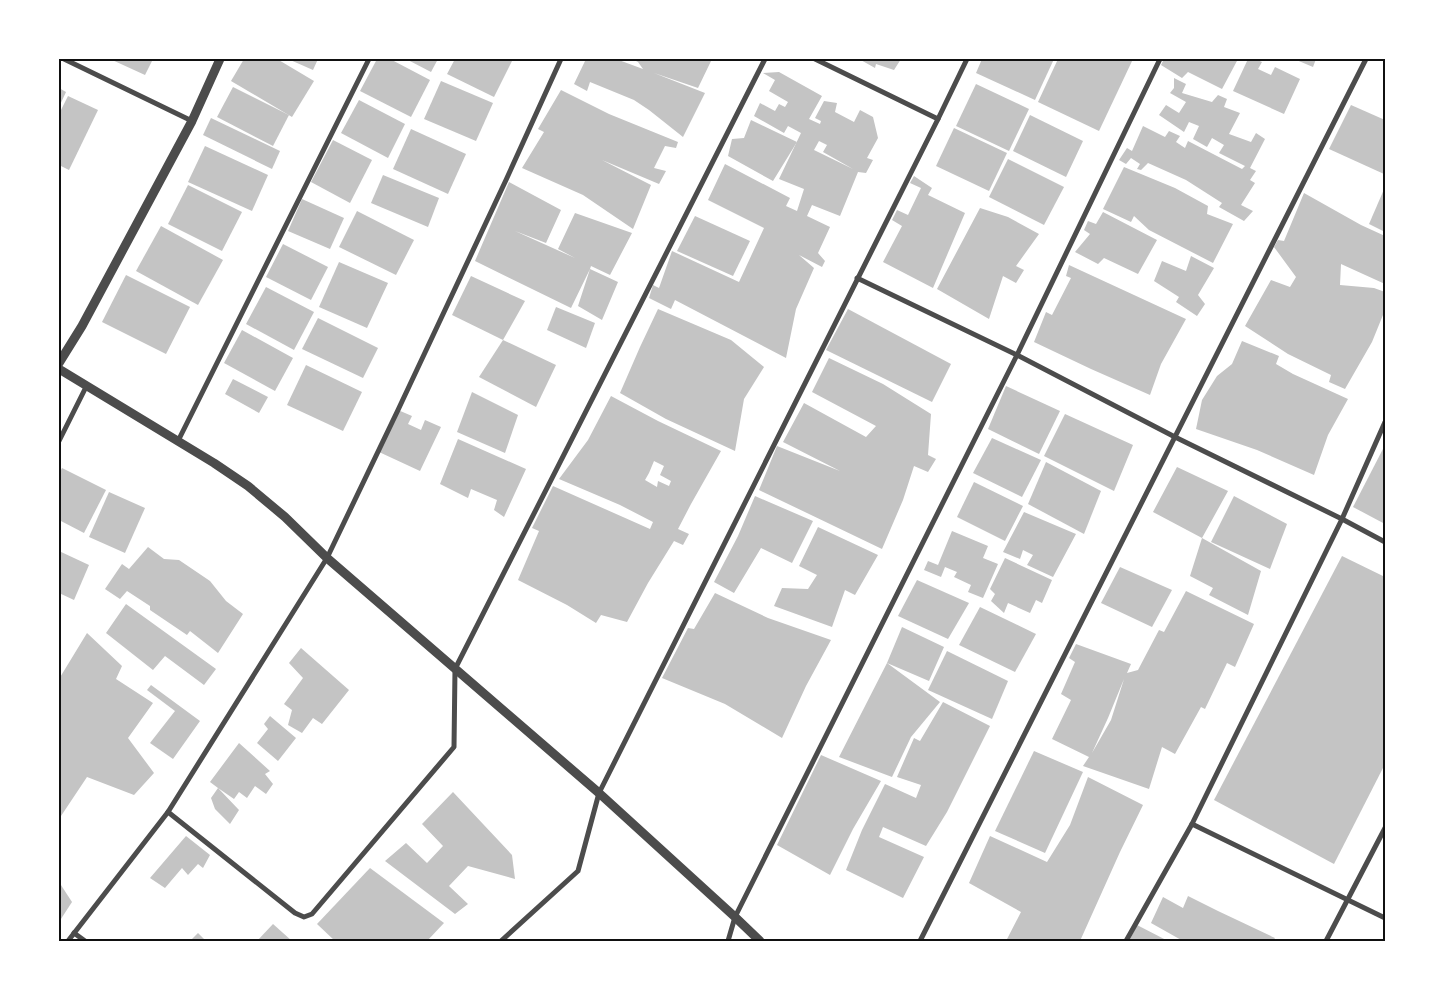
<svg xmlns="http://www.w3.org/2000/svg" width="1444" height="1000" font-family="'Asap Condensed',sans-serif">
	<style>
		.building { fill: #c4c4c4; fill-rule: evenodd }
		.lines { fill: none; stroke-linecap: round; stroke-linejoin: round }
		.minor { stroke: #4c4c4c; stroke-width: 5 }
		.tertiary { stroke: #4c4c4c; stroke-width: 9 }
		.neatline { fill: none; stroke: #111; stroke-width: 2 }
	</style>
	<rect width="100%" height="100%" fill="#fff"/>
	<g class="building">
		<polygon points="110,59 153,59 145,75"/>
		<polygon points="244,59 277,59 314,81 292,117 231,81"/>
		<polygon points="288,59 318,59 313,70"/>
		<polygon points="377,59 390,59 430,80 411,117 360,91"/>
		<polygon points="406,59 438,59 431,72"/>
		<polygon points="455,59 513,59 494,97 447,74"/>
		<polygon points="586,59 616,59 643,69 638,62 632,59 712,59 698,88 654,73 705,93 683,137 649,110 634,100 590,82 587,91 574,84"/>
		<polygon points="859,59 901,59 894,70 876,64 875,68"/>
		<polygon points="982,59 1054,59 1035,100 976,73"/>
		<polygon points="1058,59 1133,59 1099,131 1038,102"/>
		<polygon points="1164,59 1238,59 1222,89 1188,72 1182,78 1161,65"/>
		<polygon points="1248,59 1255,59 1262,62 1258,69 1271,75 1275,67 1300,79 1284,114 1233,91"/>
		<polygon points="1294,59 1316,59 1313,67"/>
		<path d="M779 72 822 96 809 119 820 124 821 121 815 118 824 101 837 103 835 112 854 122 860 110 873 117 878 138 867 158 873 160 866 173 858 172 840 216 812 205 807 216 830 227 818 253 825 261 822 267 799 255 814 268 796 309 786 358 675 300 671 309 649 298 653 285 659 288 672 251 739 282 764 228 708 200 725 164 790 198 786 206 797 211 804 189 779 179 801 133 788 126 784 133 754 116 760 103 775 111 779 104 785 107 788 102 769 91 775 80 763 73ZM819 141 827 145 823 152 853 169 814 150Z"/>
		<polygon points="1174,78 1186,84 1182,93 1212,102 1218,95 1227,99 1224,107 1240,113 1229,134 1251,142 1256,133 1265,139 1250,168 1256,171 1250,180 1255,183 1241,205 1253,211 1244,221 1219,207 1222,203 1186,180 1148,163 1141,170 1137,169 1140,164 1131,158 1126,164 1119,160 1127,148 1132,151 1143,126 1165,137 1169,131 1180,136 1176,142 1185,148 1188,141 1242,169 1245,166 1219,153 1224,145 1212,138 1207,147 1193,139 1199,126 1189,122 1184,132 1159,115 1166,105 1179,113 1186,102 1170,93 1174,88"/>
		<polygon points="441,81 493,103 476,141 424,119"/>
		<polygon points="976,84 1029,109 1009,151 956,126"/>
		<polygon points="233,87 289,115 273,146 217,117"/>
		<polygon points="59,88 66,92 59,107"/>
		<polygon points="561,90 609,114 678,142 676,148 665,146 654,168 666,171 659,184 602,160 651,185 633,229 583,195 522,168 544,132 538,129"/>
		<polygon points="68,96 98,110 69,170 59,165 59,114"/>
		<polygon points="359,100 405,124 388,158 341,133"/>
		<polygon points="1351,105 1385,120 1385,171 1384,174 1329,149"/>
		<polygon points="1030,115 1083,141 1066,177 1013,151"/>
		<polygon points="211,118 280,151 272,169 203,135"/>
		<polygon points="751,120 797,142 773,181 728,156 732,139 744,138"/>
		<polygon points="954,128 1007,153 989,191 936,166"/>
		<polygon points="411,129 466,154 448,194 393,169"/>
		<polygon points="333,140 372,160 350,203 311,182"/>
		<polygon points="205,146 268,175 252,211 188,182"/>
		<polygon points="1008,159 1064,187 1044,225 989,197"/>
		<polygon points="1124,167 1175,188 1208,206 1207,214 1233,224 1213,263 1149,230 1134,216 1131,222 1103,209"/>
		<polygon points="383,175 439,198 428,227 371,203"/>
		<polygon points="914,176 932,188 928,195 965,213 933,288 883,262 902,226 892,220 897,210 908,215 921,188 910,183"/>
		<polygon points="509,182 561,210 546,243 515,231 575,258 558,249 575,213 632,233 610,275 591,266 590,269 618,282 602,320 578,306 590,269 571,308 475,261"/>
		<polygon points="188,185 242,212 222,251 168,224"/>
		<polygon points="1385,187 1385,232 1369,224"/>
		<polygon points="1304,193 1361,225 1385,236 1385,284 1341,264 1340,285 1374,288 1385,292 1385,310 1372,342 1345,389 1329,382 1331,375 1288,354 1245,326 1271,280 1290,287 1296,277 1274,247 1278,240 1284,241"/>
		<polygon points="302,199 344,218 330,249 288,231"/>
		<polygon points="980,208 1008,217 1039,234 1016,266 1024,270 1016,283 1003,276 989,319 937,289"/>
		<polygon points="357,211 414,240 396,275 339,247"/>
		<polygon points="1103,212 1157,240 1138,274 1104,258 1098,264 1075,252 1090,234 1084,230 1088,221 1096,224"/>
		<polygon points="695,216 750,241 733,276 677,251"/>
		<polygon points="161,226 223,260 198,305 136,271"/>
		<polygon points="283,244 328,267 311,300 266,277"/>
		<polygon points="1191,256 1214,268 1198,295 1205,304 1197,316 1176,302 1179,297 1154,281 1162,261 1186,271"/>
		<polygon points="339,262 388,283 367,328 319,307"/>
		<polygon points="1069,265 1186,319 1161,364 1150,395 1091,369 1034,342 1046,312 1052,315 1071,278 1066,276"/>
		<polygon points="126,275 190,307 166,354 102,322"/>
		<polygon points="471,276 525,301 503,340 452,315"/>
		<polygon points="266,287 314,312 294,350 246,324"/>
		<polygon points="556,307 595,323 586,348 547,330"/>
		<polygon points="658,309 731,340 764,367 744,399 735,451 666,419 620,393 640,347"/>
		<polygon points="848,309 951,364 932,402 826,350"/>
		<polygon points="318,318 378,348 363,378 302,349"/>
		<polygon points="242,330 293,358 275,391 224,363"/>
		<polygon points="503,340 556,365 536,407 479,377"/>
		<polygon points="1242,341 1279,356 1276,364 1293,374 1348,399 1328,435 1314,475 1257,450 1196,429 1202,400 1217,376 1232,364"/>
		<polygon points="829,358 883,384 931,414 928,455 936,459 928,472 914,466 903,500 882,549 759,490 777,446 840,471 783,442 804,403 866,437 876,426 812,392"/>
		<polygon points="306,365 362,392 343,431 287,405"/>
		<polygon points="233,379 268,397 259,413 225,394"/>
		<polygon points="1006,386 1060,411 1039,454 988,429"/>
		<polygon points="472,392 518,415 505,453 457,432"/>
		<path d="M611 396 658 421 721 451 691 504 678 529 689 534 683 545 674 541 648 583 627 622 601 615 596 623 567 605 518 580 539 531 532 528 553 486 650 529 653 522 620 505 559 479 588 440ZM654 461 664 466 660 475 671 481 669 486 658 481 657 487 645 480 649 473Z"/>
		<polygon points="398,410 412,416 408,424 421,430 425,420 441,427 420,471 379,452"/>
		<polygon points="1065,414 1133,445 1114,491 1044,456"/>
		<polygon points="992,438 1041,460 1022,497 973,473"/>
		<polygon points="458,439 526,469 504,517 494,510 497,500 471,489 468,498 440,484"/>
		<polygon points="1385,445 1385,524 1353,507"/>
		<polygon points="1046,462 1101,491 1084,534 1028,504"/>
		<polygon points="1177,467 1228,491 1202,538 1261,571 1248,615 1209,595 1213,588 1190,576 1202,538 1153,512"/>
		<polygon points="62,468 106,490 84,533 59,520 59,474"/>
		<polygon points="974,482 1023,506 1005,541 957,517"/>
		<polygon points="109,492 145,508 125,553 89,537"/>
		<polygon points="755,496 813,521 792,563 761,548 734,593 714,582 738,536"/>
		<polygon points="1234,496 1287,524 1270,569 1211,542"/>
		<polygon points="1024,512 1076,534 1053,577 1027,565 1033,555 1023,550 1020,559 1003,552"/>
		<polygon points="818,527 878,555 855,595 845,590 832,627 774,606 782,588 808,589 817,575 799,566"/>
		<polygon points="952,531 988,546 983,558 998,564 983,598 968,592 971,585 954,577 957,572 945,567 941,577 924,570 928,561 938,565"/>
		<polygon points="148,547 164,559 179,560 210,581 226,601 243,614 218,653 190,631 187,635 150,610 150,606 127,591 120,599 105,589 122,564 129,569"/>
		<polygon points="59,551 89,565 74,600 59,593"/>
		<polygon points="1342,556 1385,577 1385,764 1334,864 1214,800"/>
		<polygon points="1005,558 1052,580 1042,603 1036,600 1030,613 1008,603 1004,613 991,601 995,594 990,589"/>
		<polygon points="1120,567 1172,590 1152,627 1101,603"/>
		<polygon points="917,580 969,603 948,639 898,616"/>
		<path d="M1186 591 1254 624 1235 667 1227 663 1205 709 1201 707 1175 754 1162 747 1149 789 1083 766 1089 757 1052 739 1071 700 1061 694 1075 662 1069 658 1076 644 1131 664 1127 673 1138 670 1159 630 1164 632ZM1124 679 1111 720 1092 753 1108 718Z"/>
		<polygon points="715,593 768,618 831,640 806,686 782,738 725,704 662,678 688,628 694,629"/>
		<polygon points="126,604 216,669 204,685 165,656 153,670 106,633"/>
		<polygon points="980,607 1036,634 1015,672 959,645"/>
		<polygon points="902,627 944,647 929,681 887,663 940,702 911,737 892,777 839,757 887,663"/>
		<polygon points="87,633 122,666 116,679 153,703 128,738 154,773 134,795 87,777 59,819 59,679"/>
		<polygon points="301,648 349,690 322,724 313,718 302,733 288,725 292,710 284,704 303,678 289,663"/>
		<polygon points="947,651 1008,681 992,719 928,690"/>
		<polygon points="151,685 200,721 173,759 150,743 175,711 147,690"/>
		<polygon points="943,702 990,726 947,812 926,846 883,827 879,837 924,857 903,898 846,870 862,830 885,784 916,798 921,785 897,777 914,738 920,741"/>
		<polygon points="270,716 296,738 278,761 257,743 268,729 264,724"/>
		<polygon points="239,743 270,771 265,774 273,784 266,794 255,786 247,798 239,792 234,799 218,788 239,810 230,824 215,809 211,798 218,788 210,782"/>
		<polygon points="1034,751 1083,772 1045,853 995,831"/>
		<polygon points="821,755 881,781 853,829 830,875 777,845"/>
		<polygon points="1088,777 1143,805 1120,852 1080,941 1006,941 1021,912 969,883 990,836 1047,862 1070,825"/>
		<polygon points="453,792 512,855 515,879 468,866 449,886 468,904 455,914 385,861 406,843 427,863 443,846 422,824"/>
		<polygon points="186,836 210,855 203,868 198,864 188,875 182,868 165,888 150,878"/>
		<polygon points="370,868 444,923 427,941 335,941 317,924"/>
		<polygon points="59,882 72,902 59,922"/>
		<polygon points="1188,896 1218,911 1275,938 1273,941 1183,941 1151,923 1163,897 1183,908"/>
		<polygon points="273,924 292,941 257,941"/>
		<polygon points="1137,925 1168,941 1129,941"/>
		<polygon points="198,933 206,941 190,941"/>
	</g>
	<g class="lines">
		<g class="minor">
			<polyline points="64,59 192,121"/>
			<polyline points="815,59 938,119"/>
			<polyline points="857,278 1017,355 1175,437 1342,519 1385,542"/>
			<polyline points="59,441 87,385"/>
			<polyline points="178,441 369,59"/>
			<polyline points="168,812 295,913 304,917 312,914 454,747 455,669 765,59"/>
			<polyline points="1192,824 1385,918"/>
			<polyline points="74,933 85,941"/>
			<polyline points="68,941 168,812 327,558 398,410 506,180 561,59"/>
			<polyline points="501,941 578,871 599,793 938,119 967,59"/>
			<polyline points="728,941 735,917 1017,355 1160,59"/>
			<polyline points="920,941 1366,59"/>
			<polyline points="1126,941 1192,824 1342,519 1385,422"/>
			<polyline points="1326,941 1385,828"/>
		</g>
		<g class="tertiary">
			<polyline points="59,363 82,326 192,121 220,59"/>
			<polyline points="59,369 214,463 248,486 285,517 327,558 599,793 735,917 760,941"/>
		</g>
	</g>
	<rect width="1444" height="1000" fill="none" stroke="#ffffff" stroke-width="120"/>
	<rect x="60" y="60" width="1324" height="880" class="neatline"/>
</svg>
